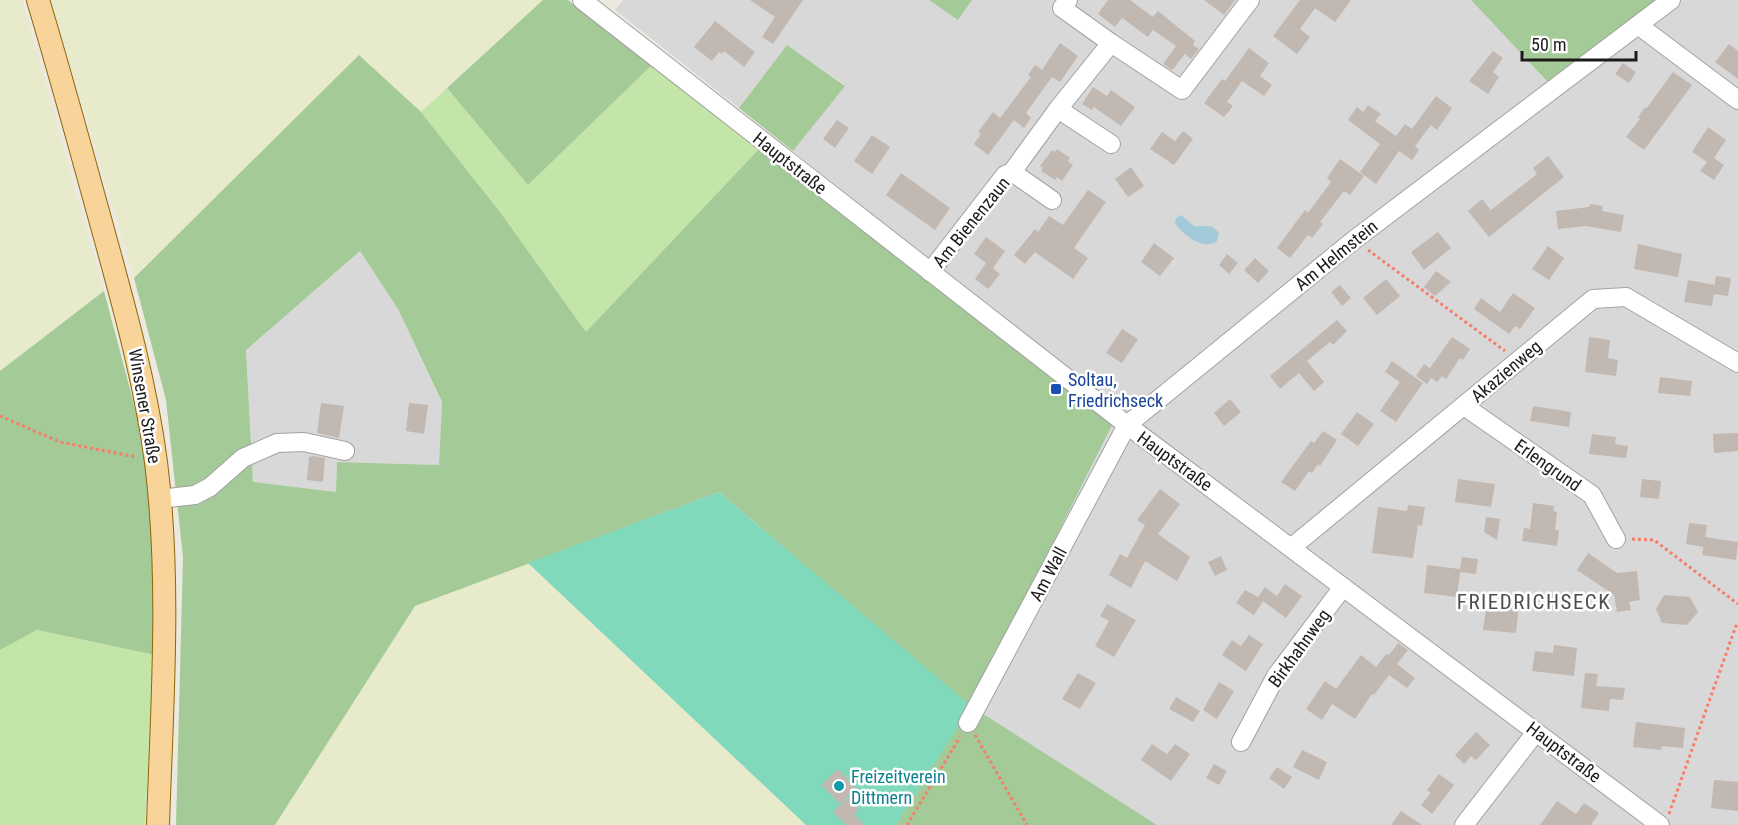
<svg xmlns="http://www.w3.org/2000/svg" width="1738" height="825" font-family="'Roboto Condensed',sans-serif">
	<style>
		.residential { fill: #d9d8d8 }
		.farmland { fill: #e7ebcc }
		.grass { fill: #c3e6a8 }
		.forest { fill: #a4ca97; fill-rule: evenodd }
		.pitch { fill: #81d9bb }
		.water { fill: #a2cad9 }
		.building { fill: #c1b8b1 }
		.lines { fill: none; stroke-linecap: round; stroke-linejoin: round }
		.minor-casing { stroke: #a2a2a2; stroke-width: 20 }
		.major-casing { stroke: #8d6606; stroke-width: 24 }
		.path { stroke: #f47f6b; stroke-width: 3; stroke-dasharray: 3 3; stroke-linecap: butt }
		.minor { stroke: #fff; stroke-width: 18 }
		.major { stroke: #f8d49b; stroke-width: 22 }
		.transit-dot { fill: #1a4fb4; stroke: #fff; stroke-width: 2 }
		.culture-dot { fill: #0f9aa8; stroke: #fff; stroke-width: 2 }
		.labels { text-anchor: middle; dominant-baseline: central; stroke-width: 5; stroke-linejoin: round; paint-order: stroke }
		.street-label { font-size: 18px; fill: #1b1b1b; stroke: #fff }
		.transit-label { font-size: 18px; fill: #164399; stroke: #fff; text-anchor: start }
		.culture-label { font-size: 18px; fill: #0d838f; stroke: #fff; text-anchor: start }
		.quarter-label { font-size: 21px; letter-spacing: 1.5px; fill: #4e4e4e; stroke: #fff }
	</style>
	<rect width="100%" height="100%" fill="#ece9e1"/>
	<g class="residential">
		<polygon points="623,0 929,0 958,20 972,0 1471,0 1559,93 1683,0 1738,0 1738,825 1157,825 971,706 1117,408 793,151 845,85 787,45 739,108 615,10"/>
		<polygon points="360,251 398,309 442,403 439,465 337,462 336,492 253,482 246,349"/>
	</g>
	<g class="farmland">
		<polygon points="0,0 22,0 104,291 0,371"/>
		<polygon points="51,0 543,0 421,112 359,55 134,278"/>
		<polygon points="528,563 806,825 275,825 415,606"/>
	</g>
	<g class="grass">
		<polygon points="652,65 759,149 586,332 500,212 421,112 447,88 528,185"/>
		<polygon points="37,630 155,655 145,825 0,825 0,650"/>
	</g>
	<g class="forest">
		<polygon points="543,0 568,0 652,65 528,185 447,88"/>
		<polygon points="929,0 972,0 958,20"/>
		<polygon points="1471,0 1657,0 1548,82"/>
		<polygon points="787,45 845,86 793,151 739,108"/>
		<path d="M359 55 421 112 500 212 586 332 759 149 1112 425 971 706 1157 825H896L970 706 719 492 415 606 275 825H176L183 557 166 400 134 278ZM360 251 398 309 442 402 439 465 337 462 336 492 253 482 246 350Z"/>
		<polygon points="104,291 136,412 152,507 155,655 37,630 0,650 0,371"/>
	</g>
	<polygon class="pitch" points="719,492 971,706 896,825 806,825 528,563"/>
	<path class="water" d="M1181 215 1194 226C1205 227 1211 223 1219 233L1217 241C1203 251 1183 235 1175 223L1176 218Z"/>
	<g class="building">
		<polygon points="750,0 803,0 773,44 762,37 775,17"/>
		<polygon points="1108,0 1130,0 1153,17 1158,11 1195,41 1193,45 1199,49 1191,59 1185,54 1172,70 1163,64 1176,46 1153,30 1148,37 1122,18 1115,27 1098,14"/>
		<polygon points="1204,0 1235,0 1224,15"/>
		<polygon points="1300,0 1351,0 1335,22 1315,8 1300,29 1310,37 1297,54 1273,36"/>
		<polygon points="715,21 755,52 744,67 724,51 722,54 719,52 712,61 694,47"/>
		<polygon points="1060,43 1078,56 1060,82 1052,77 1026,113 1031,118 1024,128 1014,120 988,155 974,144 981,134 978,132 993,112 1000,118 1031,77 1028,75 1035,65 1042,70"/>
		<polygon points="1729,44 1738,51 1738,79 1715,62"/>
		<polygon points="1249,48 1269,63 1260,76 1272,85 1264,96 1242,81 1227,102 1233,106 1224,117 1204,103 1222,79 1225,81"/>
		<polygon points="1493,51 1503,58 1493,72 1499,77 1488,94 1469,81"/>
		<polygon points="1623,63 1636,72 1629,83 1615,74"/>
		<polygon points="1673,72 1692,85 1644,150 1626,137 1640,119 1638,117 1645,107 1646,109"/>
		<polygon points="1093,87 1107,96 1111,90 1135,107 1121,126 1094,107 1092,110 1082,104"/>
		<polygon points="1436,96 1452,108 1437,130 1431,125 1415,146 1419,150 1412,160 1399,151 1376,184 1360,172 1380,144 1348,120 1357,107 1363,112 1368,105 1381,114 1375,121 1396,136 1405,124 1412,129"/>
		<polygon points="837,120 849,128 835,148 823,139"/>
		<polygon points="1708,127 1726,140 1714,158 1724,165 1714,180 1700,171 1707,162 1692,152"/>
		<polygon points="1183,131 1193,139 1174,165 1150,149 1162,132 1175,141"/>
		<polygon points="872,135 890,147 872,174 854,161"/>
		<polygon points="1057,149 1070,158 1068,161 1073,165 1062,181 1057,177 1055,180 1041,171 1043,168 1040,166 1052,150 1055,152"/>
		<polygon points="1548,156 1564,177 1489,237 1468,211 1482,199 1491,210 1537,174 1533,168"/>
		<polygon points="1340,159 1364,176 1350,195 1344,191 1320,222 1323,224 1312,238 1308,235 1290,258 1277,248 1305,210 1308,213 1331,182 1327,178"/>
		<polygon points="1131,167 1144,186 1128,197 1115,179"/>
		<polygon points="901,173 950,208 935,230 886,195"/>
		<polygon points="1088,190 1106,202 1074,248 1088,258 1073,279 1035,252 1025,264 1014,255 1035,229 1038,232 1049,216 1063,225"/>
		<polygon points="1590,204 1603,206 1602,211 1624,215 1621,232 1586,226 1558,229 1556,211 1589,207"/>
		<polygon points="1438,232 1451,248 1424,270 1411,252"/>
		<polygon points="986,237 1005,251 993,268 1000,274 988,289 975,279 986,263 974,254"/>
		<polygon points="1154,243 1174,258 1160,276 1141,262"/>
		<polygon points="1638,244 1682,254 1678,277 1634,269"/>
		<polygon points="1548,246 1564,258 1549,280 1532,269"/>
		<polygon points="1227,254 1238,263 1229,274 1219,265"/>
		<polygon points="1255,258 1269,271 1258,283 1244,270"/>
		<polygon points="1436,271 1451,282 1435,296 1424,287"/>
		<polygon points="1716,276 1731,278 1728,296 1713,294"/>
		<polygon points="1386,279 1400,296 1377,315 1363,298"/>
		<polygon points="1688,280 1715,285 1712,306 1684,302"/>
		<polygon points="1340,285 1351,298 1342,306 1331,292"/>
		<polygon points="1513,293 1535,308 1520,329 1515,326 1509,334 1474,309 1481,298 1500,312"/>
		<polygon points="1337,320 1347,331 1333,345 1330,342 1307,361 1324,382 1314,391 1299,373 1280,389 1270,376"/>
		<polygon points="1122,329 1138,339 1122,363 1106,353"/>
		<polygon points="1452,337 1470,349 1463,360 1460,358 1446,379 1442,376 1437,382 1431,378 1427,384 1416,376 1424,364 1430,368"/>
		<polygon points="1589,337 1610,340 1608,358 1618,360 1616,376 1585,372"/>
		<polygon points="1392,361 1423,383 1396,422 1380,411 1400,382 1385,372"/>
		<polygon points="1660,377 1692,381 1690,396 1658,393"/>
		<polygon points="1230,399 1241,412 1224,426 1214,413"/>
		<polygon points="321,403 344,406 339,438 317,433"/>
		<polygon points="409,403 428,405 424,434 406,431"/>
		<polygon points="1533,406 1571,412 1569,427 1530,421"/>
		<polygon points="1357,412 1374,424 1358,446 1341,434"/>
		<polygon points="1323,431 1337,440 1320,466 1318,464 1312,473 1309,471 1295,491 1281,482 1311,441 1314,443"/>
		<polygon points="1738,433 1738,451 1714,453 1713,434"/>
		<polygon points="1592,434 1616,437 1615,444 1628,446 1626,458 1589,454"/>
		<polygon points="314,456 325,458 323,482 307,480 309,457"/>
		<polygon points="1458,479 1495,484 1491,507 1455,502"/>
		<polygon points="1642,479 1661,481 1659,499 1640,497"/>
		<polygon points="1160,489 1180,504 1158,534 1190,557 1177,581 1145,561 1131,588 1109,575 1120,554 1127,558 1145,525 1137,520"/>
		<polygon points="1533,503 1554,506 1553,511 1557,512 1555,530 1559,530 1557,546 1522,541 1524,528 1530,529"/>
		<polygon points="1408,505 1425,507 1422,526 1418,525 1413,558 1372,553 1378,507 1407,511"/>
		<polygon points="1486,517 1500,519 1497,540 1484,532"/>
		<polygon points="1689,523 1707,525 1704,547 1686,544"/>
		<polygon points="1705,537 1738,542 1736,560 1702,555"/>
		<polygon points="1588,553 1617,573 1637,571 1640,600 1629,602 1631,610 1617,612 1614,595 1577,570"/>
		<polygon points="1221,556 1227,570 1215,576 1208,562"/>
		<polygon points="1462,557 1478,559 1476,574 1460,572 1457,597 1424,593 1427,565 1460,569"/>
		<polygon points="1285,584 1302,596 1286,618 1263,601 1254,615 1236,603 1245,590 1258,597 1265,587 1277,596"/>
		<polygon points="1664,595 1690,597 1698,612 1687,625 1662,623 1656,609"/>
		<polygon points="1107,604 1136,620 1114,657 1095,646 1109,621 1100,616"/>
		<polygon points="1505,604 1519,605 1516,633 1483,630 1486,609 1504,611"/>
		<polygon points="1249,635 1263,644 1246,671 1222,655 1232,640 1241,646"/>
		<polygon points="1398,643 1408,650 1397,664 1415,678 1407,688 1389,675 1374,695 1372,694 1355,719 1332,704 1322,720 1306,709 1325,681 1336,689 1361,655 1376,667 1386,654 1389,655"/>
		<polygon points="1554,645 1577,648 1574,676 1532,671 1535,651 1553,653"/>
		<polygon points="1078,673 1096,683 1080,709 1062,699"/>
		<polygon points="1585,673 1598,674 1596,686 1625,688 1623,700 1610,699 1609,711 1581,708"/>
		<polygon points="1219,682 1234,691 1217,719 1203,710"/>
		<polygon points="1176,697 1200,711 1193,722 1169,709"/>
		<polygon points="1636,722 1685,728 1683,748 1662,746 1661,750 1633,747"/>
		<polygon points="1476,732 1490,745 1476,760 1471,756 1464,764 1455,755"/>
		<polygon points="1152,744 1167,754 1175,744 1190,754 1171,781 1141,760"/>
		<polygon points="1302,750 1327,762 1319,780 1293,767"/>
		<polygon points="1214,764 1227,771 1219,785 1206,778"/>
		<polygon points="1277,767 1292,777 1284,789 1269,778"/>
		<polygon points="838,769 856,788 840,804 821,785"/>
		<polygon points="1439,774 1454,785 1432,814 1421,805 1431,793 1427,790"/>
		<polygon points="1714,780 1738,782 1738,811 1711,808"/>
		<polygon points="848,797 859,809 854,814 864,825 846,825 833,812"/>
		<polygon points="1557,801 1576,814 1584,803 1599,813 1591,825 1540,825"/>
		<polygon points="1401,811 1422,825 1391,825"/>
	</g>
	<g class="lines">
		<g class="minor-casing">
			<g id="minor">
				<polyline points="582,0 1127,425 1660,825"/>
				<polyline points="1068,0 1062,8 1111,43 1182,90 1250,0"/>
				<polyline points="1638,25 1738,100"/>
				<polyline points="1058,109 1111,144"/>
				<polyline points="1012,172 1052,200"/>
				<polyline points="930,272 1005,175 1012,172 1058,109 1111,43"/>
				<polyline points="1464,406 1592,495 1616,539"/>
				<polyline points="159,499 195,495 210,487 243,458 277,443 304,442 345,451"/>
				<polyline points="1292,547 1593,299 1626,297 1738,363"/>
				<polyline points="968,723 1127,425 1354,240 1671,0"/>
				<polyline points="1241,742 1276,676 1343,587"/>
				<polyline points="1464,825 1536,732"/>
			</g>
		</g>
		<g class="major-casing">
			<path id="major" d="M38 0C60 73 80 146 100 219 122 299 145 379 156 462 171 582 162 704 158 825"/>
		</g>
		<g class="path">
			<polyline points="1368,250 1505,351"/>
			<polyline points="0,416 60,442 136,457"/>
			<polyline points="1632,539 1654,540 1738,604"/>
			<polyline points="975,735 1027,825"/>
			<polyline points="1669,814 1737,623"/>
			<polyline points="907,825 960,737"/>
		</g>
		<use href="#minor" class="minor"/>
		<use href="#major" class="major"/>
	</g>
	<rect class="transit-dot" x="1050" y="383" width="12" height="12" rx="3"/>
	<circle class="culture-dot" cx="839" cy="786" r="6"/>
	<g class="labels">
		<g class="street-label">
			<text transform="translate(790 163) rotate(38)">Hauptstraße</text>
			<text transform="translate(971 222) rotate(-51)">Am Bienenzaun</text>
			<text transform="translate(1336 255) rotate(-39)">Am Helmstein</text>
			<text transform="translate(1506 371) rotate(-40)">Akazienweg</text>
			<text transform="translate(145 406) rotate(80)">Winsener Straße</text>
			<text transform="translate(1175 461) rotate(36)">Hauptstraße</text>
			<text transform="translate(1548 465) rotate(35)">Erlengrund</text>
			<text transform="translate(1048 574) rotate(-62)">Am Wall</text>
			<text transform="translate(1299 648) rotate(-54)">Birkhahnweg</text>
			<text transform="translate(1564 752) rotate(37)">Hauptstraße</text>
		</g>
		<g class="transit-label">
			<text x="1068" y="379">Soltau,<tspan x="1068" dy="21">Friedrichseck</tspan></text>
		</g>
		<g class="culture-label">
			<text x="851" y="776">Freizeitverein<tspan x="851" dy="21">Dittmern</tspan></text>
		</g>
		<g class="quarter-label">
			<text x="1534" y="602">FRIEDRICHSECK</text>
		</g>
	</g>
	<path d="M1522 51v9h114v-9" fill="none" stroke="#1b1b1b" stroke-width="3"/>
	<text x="1531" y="51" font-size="18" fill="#1b1b1b" stroke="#ffffff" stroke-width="4.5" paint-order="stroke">50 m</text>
</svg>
